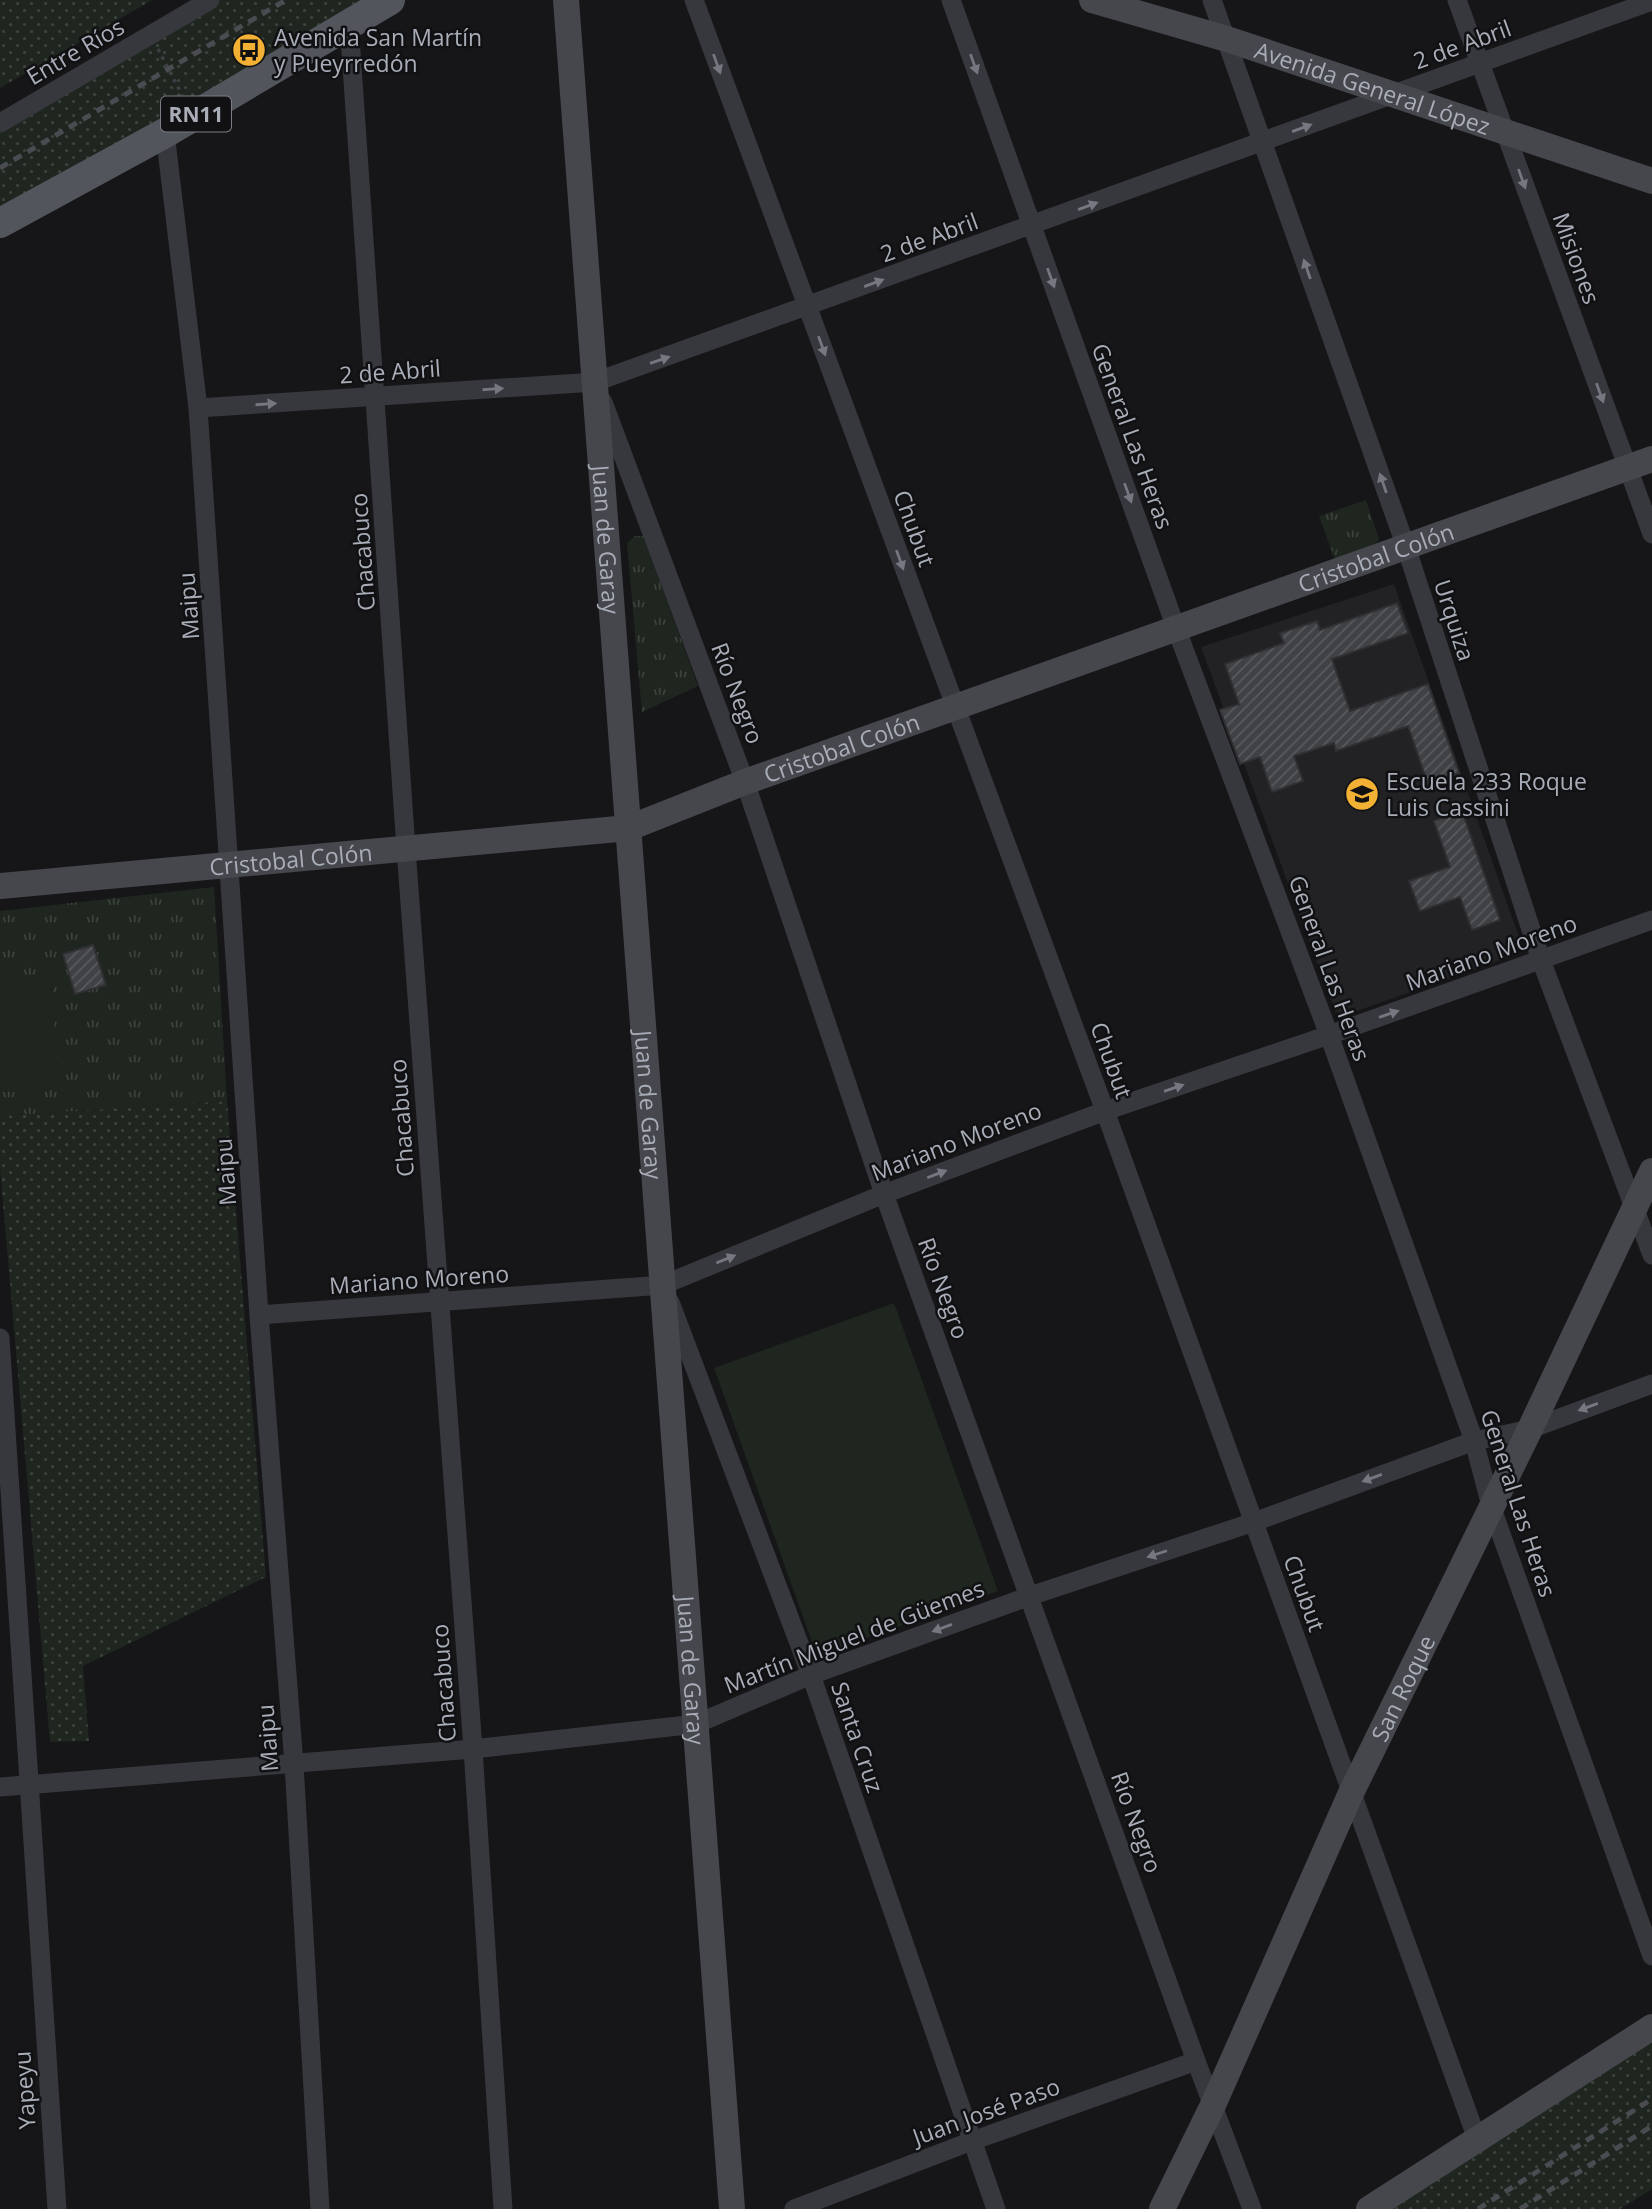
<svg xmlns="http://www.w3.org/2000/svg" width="1652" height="2209" font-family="'Open Sans',sans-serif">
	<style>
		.built { fill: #222225 }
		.grass { fill: url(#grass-dots) }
		.park { fill: url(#park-tufts) }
		.pitch { fill: #1e261f }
		.building { fill: url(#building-hatch); stroke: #303034; stroke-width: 2 }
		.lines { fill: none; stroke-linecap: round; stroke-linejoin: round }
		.path { stroke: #3d3f44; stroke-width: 3.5; stroke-dasharray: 3.5 5; stroke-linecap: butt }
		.street { stroke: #37383d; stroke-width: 19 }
		.secondary { stroke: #45474d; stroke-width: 26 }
		.primary { stroke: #53555c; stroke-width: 30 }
		.rail { stroke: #4a4c52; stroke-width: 5; stroke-dasharray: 9 7; stroke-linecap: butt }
		.oneway { fill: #757881 }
		.labels { text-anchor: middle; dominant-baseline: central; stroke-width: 5; stroke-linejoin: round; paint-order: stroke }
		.shield { fill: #111113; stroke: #7b7e86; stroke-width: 2 }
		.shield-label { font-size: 21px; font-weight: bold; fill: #a8adb8 }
		.poi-label { font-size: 23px; fill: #a8adb8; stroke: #111113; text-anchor: start }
		.street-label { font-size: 23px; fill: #a8adb8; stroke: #111113 }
	</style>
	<defs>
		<pattern id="grass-dots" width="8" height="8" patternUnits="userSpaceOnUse" patternTransform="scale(1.75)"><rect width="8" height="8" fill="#1e261f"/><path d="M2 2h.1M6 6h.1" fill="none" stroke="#3c433d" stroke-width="1.8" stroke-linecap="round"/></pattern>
		<pattern id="park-tufts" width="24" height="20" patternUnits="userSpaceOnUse" patternTransform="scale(1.75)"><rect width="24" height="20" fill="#1e261f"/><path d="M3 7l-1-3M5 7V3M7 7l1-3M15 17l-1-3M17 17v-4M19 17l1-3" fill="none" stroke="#3c433d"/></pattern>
		<pattern id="building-hatch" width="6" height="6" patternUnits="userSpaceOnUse" patternTransform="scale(1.75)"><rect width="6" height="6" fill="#404145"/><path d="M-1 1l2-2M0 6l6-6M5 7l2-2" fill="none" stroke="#595a5e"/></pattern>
	</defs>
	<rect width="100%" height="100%" fill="#161618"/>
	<polygon class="built" points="1394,584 1520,940 1512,956 1343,1016 1335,1011 1201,647"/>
	<g class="grass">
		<polygon points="0,0 152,0 0,88"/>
		<polygon points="210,0 390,0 0,223 0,123"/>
		<polygon points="227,1101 266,1577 83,1666 89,1741 50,1742 0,1168 0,1116"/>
		<polygon points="1652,2027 1652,2189 1620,2209 1369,2209"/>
	</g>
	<g class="park">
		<polygon points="1366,500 1379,539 1374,546 1335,560 1319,516"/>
		<polygon points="635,536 643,536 698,686 642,712 627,543"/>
		<polygon points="214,887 227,1101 0,1116 0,911"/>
	</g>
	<g class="pitch">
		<polygon points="52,979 58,1089 2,1092 0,982"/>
		<polygon points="894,1303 998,1591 817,1656 714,1368"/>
	</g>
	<g class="building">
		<polygon points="1397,603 1408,633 1332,659 1350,711 1428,684 1459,773 1428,784 1408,726 1336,751 1334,743 1294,756 1303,781 1272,792 1260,757 1240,764 1220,710 1239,704 1225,664 1284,643 1280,633 1317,621 1320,630"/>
		<polygon points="1462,811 1500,920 1472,930 1460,897 1420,911 1409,881 1450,867 1434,821"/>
		<polygon points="93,945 106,985 75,994 63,954"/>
	</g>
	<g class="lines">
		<polyline class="path" points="158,49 182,95"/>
		<g class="street">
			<polyline points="694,0 1105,1111 1477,2139"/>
			<polyline points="951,0 1176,628 1329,1035 1474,1441 1491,1506 1652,1956"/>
			<polyline points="1212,0 1406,547 1541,960 1652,1255"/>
			<polyline points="1457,0 1652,534"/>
			<polyline points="349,23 406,849 473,1749 503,2209"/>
			<polyline points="0,123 210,0"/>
			<polyline points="165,133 198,408 259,1315 294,1764 320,2209"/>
			<polyline points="603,402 745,782 884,1194 1196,2061 1252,2209"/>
			<polyline points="198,408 595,382 1652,1"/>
			<polyline points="670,1302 811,1675 996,2209"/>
			<polyline points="259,1315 663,1285 884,1194 1105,1111 1329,1035 1652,920"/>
			<polyline points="0,1338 57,2209"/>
			<polyline points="0,1787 473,1749 696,1724 811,1675 1030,1596 1254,1522 1474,1441 1530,1429 1652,1384"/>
			<polyline points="794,2209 972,2141 1196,2061"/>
		</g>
		<g class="secondary">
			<path id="s1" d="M566 0 732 2209"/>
			<path id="s2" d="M1092 0 1227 39 1652 181"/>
			<path id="s3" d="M0 886 629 828 745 782 1652 459"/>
			<path id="s4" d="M1162 2209 1213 2105 1351 1793 1530 1429 1652 1171"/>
			<polyline points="1369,2209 1652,2027"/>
		</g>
		<polyline class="primary" points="0,223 165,133 390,0"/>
		<g class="rail">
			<polyline points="0,168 286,0"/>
			<polyline points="1478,2209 1652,2099"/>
			<polyline points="1520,2209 1652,2126"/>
		</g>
	</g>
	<defs><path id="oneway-solid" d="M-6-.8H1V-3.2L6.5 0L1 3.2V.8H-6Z" transform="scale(1.75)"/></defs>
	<g class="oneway">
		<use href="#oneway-solid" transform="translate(717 64) rotate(70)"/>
		<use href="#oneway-solid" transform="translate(974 64) rotate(70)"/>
		<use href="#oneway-solid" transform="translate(1302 128) rotate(-20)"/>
		<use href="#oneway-solid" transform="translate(1522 179) rotate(70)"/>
		<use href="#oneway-solid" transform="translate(1088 206) rotate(-20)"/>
		<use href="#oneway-solid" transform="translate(1307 269) rotate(-109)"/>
		<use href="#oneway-solid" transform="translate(1051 278) rotate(70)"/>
		<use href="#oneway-solid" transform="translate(874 283) rotate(-20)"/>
		<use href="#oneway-solid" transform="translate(822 346) rotate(70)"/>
		<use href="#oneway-solid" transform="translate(660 360) rotate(-19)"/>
		<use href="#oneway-solid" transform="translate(493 389) rotate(-4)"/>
		<use href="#oneway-solid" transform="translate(1600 393) rotate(70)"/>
		<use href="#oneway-solid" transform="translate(266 404) rotate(-4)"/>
		<use href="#oneway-solid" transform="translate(1383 483) rotate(-109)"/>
		<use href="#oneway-solid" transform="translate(1128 493) rotate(70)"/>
		<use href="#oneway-solid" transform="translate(900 560) rotate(70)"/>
		<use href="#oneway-solid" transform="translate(1389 1014) rotate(-19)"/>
		<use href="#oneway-solid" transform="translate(1174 1088) rotate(-19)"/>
		<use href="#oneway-solid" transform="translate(937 1174) rotate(-21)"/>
		<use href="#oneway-solid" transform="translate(726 1259) rotate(-22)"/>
		<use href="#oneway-solid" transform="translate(1588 1407) rotate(160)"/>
		<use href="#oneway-solid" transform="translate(1372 1478) rotate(160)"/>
		<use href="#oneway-solid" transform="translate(1157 1554) rotate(162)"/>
		<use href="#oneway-solid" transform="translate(942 1628) rotate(160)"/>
	</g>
	<defs>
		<g id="bus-disc" transform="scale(1.75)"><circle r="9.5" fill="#f2b134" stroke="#111113"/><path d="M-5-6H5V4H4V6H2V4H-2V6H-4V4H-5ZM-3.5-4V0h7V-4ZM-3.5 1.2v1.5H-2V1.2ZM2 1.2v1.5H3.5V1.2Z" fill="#111"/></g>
		<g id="school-disc" transform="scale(1.75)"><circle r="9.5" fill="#f2b134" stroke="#111113"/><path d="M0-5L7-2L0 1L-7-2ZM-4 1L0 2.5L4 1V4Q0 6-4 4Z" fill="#111"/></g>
	</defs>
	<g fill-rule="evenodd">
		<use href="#bus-disc" x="249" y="50"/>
		<use href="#school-disc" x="1362" y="794"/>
	</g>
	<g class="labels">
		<rect class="shield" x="161" y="96.5" width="70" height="35" rx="5"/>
		<g class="shield-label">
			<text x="196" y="114">RN11</text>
		</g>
		<g class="poi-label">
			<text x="274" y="37">Avenida San Martín<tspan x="274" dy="26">y Pueyrredón</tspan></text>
			<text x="1386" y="781">Escuela 233 Roque<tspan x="1386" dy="26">Luis Cassini</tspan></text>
		</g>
		<g class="street-label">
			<text transform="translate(1462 44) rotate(-20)">2 de Abril</text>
			<text transform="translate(75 51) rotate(-30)">Entre Ríos</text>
			<text stroke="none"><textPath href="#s2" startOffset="294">Avenida General López</textPath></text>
			<text transform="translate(929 237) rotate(-20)">2 de Abril</text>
			<text transform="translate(1577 258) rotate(70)">Misiones</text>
			<text transform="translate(390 371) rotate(-4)">2 de Abril</text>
			<text transform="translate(1133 436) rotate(70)">General Las Heras</text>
			<text transform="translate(915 528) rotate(70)">Chubut</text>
			<text stroke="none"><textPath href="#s1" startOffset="541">Juan de Garay</textPath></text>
			<text transform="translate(362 552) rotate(-94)">Chacabuco</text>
			<text stroke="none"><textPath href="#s3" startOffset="1426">Cristobal Colón</textPath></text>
			<text transform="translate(188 606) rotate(-94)">Maipu</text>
			<text transform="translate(1455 620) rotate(72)">Urquiza</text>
			<text transform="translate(738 693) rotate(69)">Río Negro</text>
			<text stroke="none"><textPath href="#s3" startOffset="859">Cristobal Colón</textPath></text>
			<text stroke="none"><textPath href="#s3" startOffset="292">Cristobal Colón</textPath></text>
			<text transform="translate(1491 952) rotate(-20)">Mariano Moreno</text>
			<text transform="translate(1330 968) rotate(70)">General Las Heras</text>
			<text transform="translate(1112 1060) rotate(70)">Chubut</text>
			<text stroke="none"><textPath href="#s1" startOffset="1108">Juan de Garay</textPath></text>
			<text transform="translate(401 1118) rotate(-94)">Chacabuco</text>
			<text transform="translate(956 1141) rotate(-21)">Mariano Moreno</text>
			<text transform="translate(225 1172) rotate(-94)">Maipu</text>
			<text transform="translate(419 1279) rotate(-4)">Mariano Moreno</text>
			<text transform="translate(944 1288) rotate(70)">Río Negro</text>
			<text transform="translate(1519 1503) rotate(72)">General Las Heras</text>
			<text transform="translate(1305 1593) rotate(70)">Chubut</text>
			<text transform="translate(854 1636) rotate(-21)">Martín Miguel de Güemes</text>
			<text stroke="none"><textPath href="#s1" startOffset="1675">Juan de Garay</textPath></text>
			<text transform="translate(443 1683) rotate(-94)">Chacabuco</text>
			<text stroke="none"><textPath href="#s4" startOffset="574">San Roque</textPath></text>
			<text transform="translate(858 1737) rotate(71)">Santa Cruz</text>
			<text transform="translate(267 1738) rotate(-94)">Maipu</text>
			<text transform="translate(1137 1822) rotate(70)">Río Negro</text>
			<text transform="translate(24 2090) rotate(-94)">Yapeyu</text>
			<text transform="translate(986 2111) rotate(-20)">Juan José Paso</text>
		</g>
	</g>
</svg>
